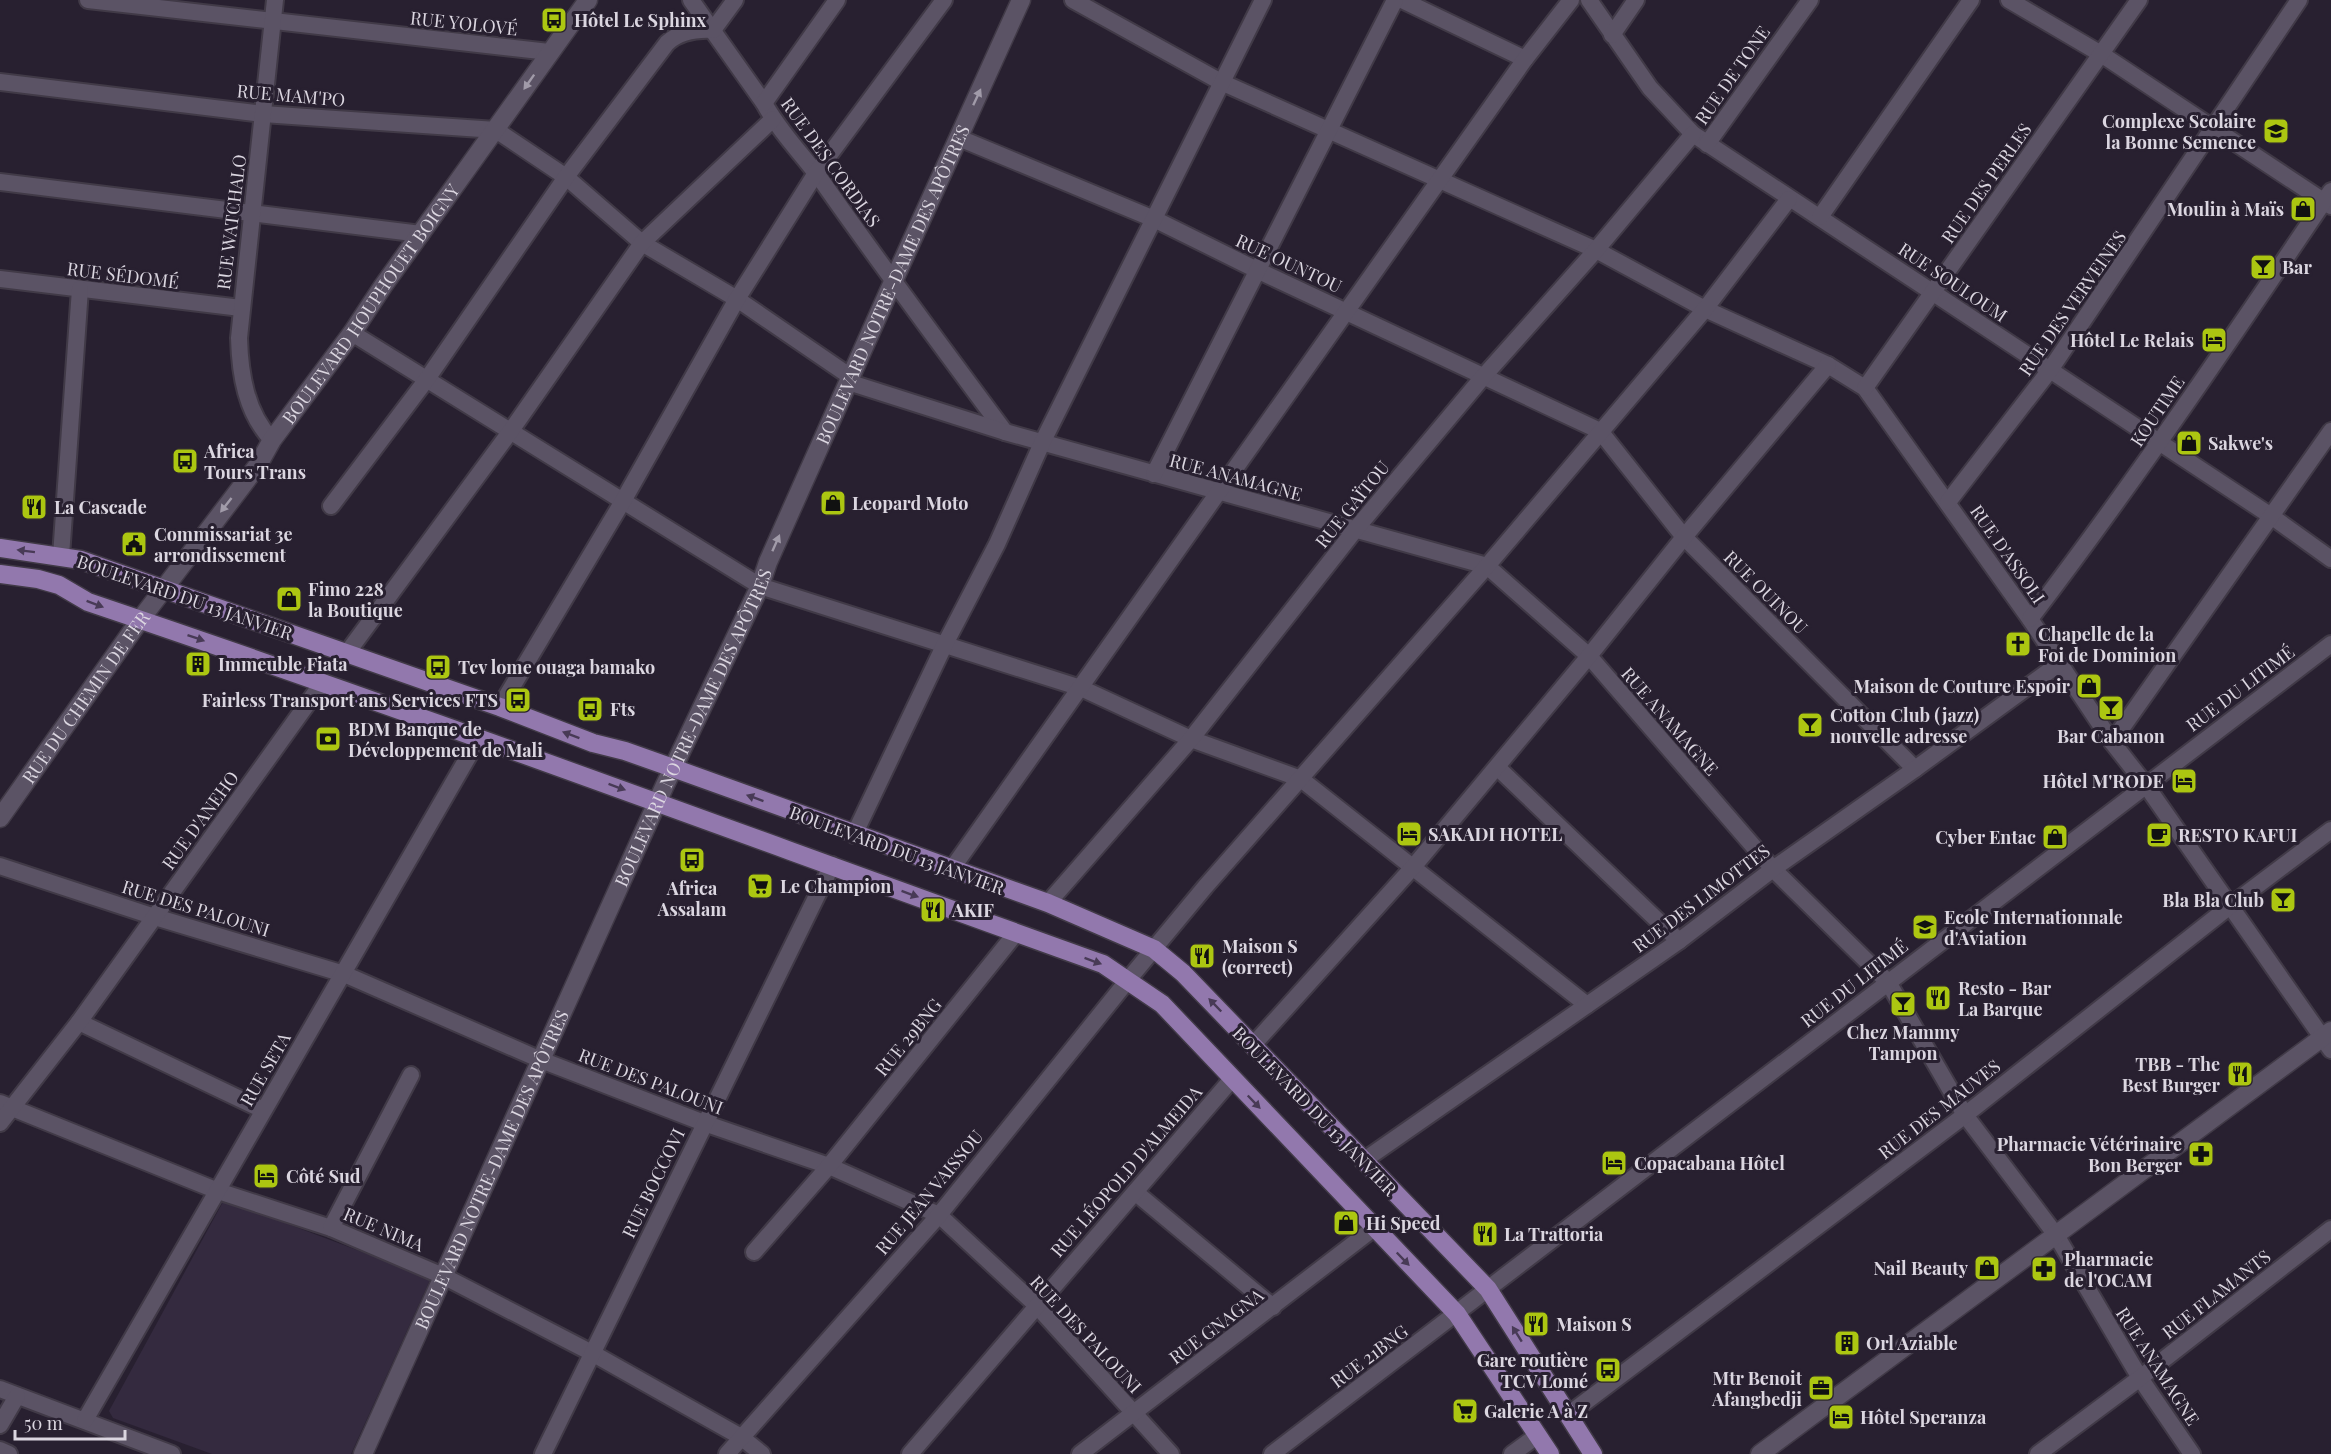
<svg xmlns="http://www.w3.org/2000/svg" width="2331" height="1454" font-family="'Playfair Display',serif">
	<style>
		.built { fill: #342a3f }
		.lines { fill: none; stroke-linecap: round; stroke-linejoin: round }
		.minor-casing { stroke: #413a47; stroke-width: 20 }
		.tertiary-casing { stroke: #413a47; stroke-width: 21 }
		.trunk-casing { stroke: #413a47; stroke-width: 21 }
		.minor { stroke: #5b5365; stroke-width: 16 }
		.tertiary { stroke: #5b5365; stroke-width: 18 }
		.trunk { stroke: #9278ad; stroke-width: 18 }
		.oneway { fill: #a19ba9 }
		.oneway2 { fill: #483a56 }
		.labels { text-anchor: middle; dominant-baseline: central; stroke-width: 6; stroke-linejoin: round; paint-order: stroke }
		.poi-label { font-size: 18px; font-weight: bold; fill: #dbd6e0; stroke: #282030; text-anchor: start }
		.street-label { font-size: 18px; fill: #dbd6e0; stroke: #282030 }
	</style>
	<rect width="100%" height="100%" fill="#282030"/>
	<polygon class="built" points="224,1200 431,1278 351,1454 212,1454 113,1418 109,1411"/>
	<g class="lines">
		<g class="minor-casing">
			<g id="minor">
				<polyline points="88,0 549,52"/>
				<path d="M691 0 764 103C780 133 805 157 824 184 883 268 944 350 1005 432"/>
				<polyline points="1073,0 1221,82 1596,250 1705,309 1828,365 1865,388 2030,619 2112,742 2145,784 2331,1050"/>
				<polyline points="1402,0 1525,59"/>
				<polyline points="1589,0 1650,88 1693,134 2271,516 2331,559"/>
				<polyline points="2009,0 2101,54 2331,206"/>
				<polyline points="1612,35 1636,0"/>
				<polyline points="0,82 263,114 496,130 566,177 642,243 737,299 851,377"/>
				<polyline points="764,103 837,0"/>
				<polyline points="959,138 1154,219 1257,270 1600,431 1684,537 1915,769"/>
				<polyline points="1707,144 1810,0"/>
				<polyline points="0,182 421,234"/>
				<polyline points="1820,217 1971,0"/>
				<polyline points="0,279 241,308"/>
				<polyline points="352,333 760,586 1081,688 1191,739 1301,779 1587,1005"/>
				<polyline points="848,382 1005,432 1487,566 1589,656 1773,869 1888,982 1965,1115 2056,1235 2140,1378 2192,1454"/>
				<polyline points="1865,388 2139,0"/>
				<path d="M272 440C246 413 240 374 239 338L275 0"/>
				<polyline points="1154,474 1395,0"/>
				<polyline points="1948,502 2050,370 2299,0"/>
				<path d="M331 506 427 379 566 177 667 43C680 31 696 29 713 30L735 0"/>
				<polyline points="61,556 80,289"/>
				<path d="M2030 619C2136 480 2234 335 2331 191"/>
				<polyline points="347,653 510,432 642,243 773,119"/>
				<polyline points="500,707 623,501 737,299 816,173 944,0"/>
				<polyline points="2112,742 2331,431"/>
				<polyline points="1497,767 1679,941"/>
				<polyline points="854,835 944,646 997,544 1042,443 1263,0"/>
				<polyline points="0,866 155,917 344,974 541,1060 704,1123 829,1166 939,1215 1036,1305 1171,1454"/>
				<polyline points="951,870 1525,59 1571,0"/>
				<polyline points="1048,903 1191,739 1355,530 1483,377 1596,250 1693,134"/>
				<polyline points="79,1022 263,1110"/>
				<polyline points="1253,1045 1414,866 1589,656 1684,537 1828,365"/>
				<polyline points="0,1103 218,1191 331,1228 443,1276 592,1353 741,1437 762,1454"/>
				<polyline points="0,1123 79,1022 323,682"/>
				<polyline points="1363,1161 1679,941 1773,869 1915,769 2060,663"/>
				<polyline points="1135,1192 1273,1307"/>
				<polyline points="331,1228 411,1075"/>
				<polyline points="754,1252 829,1166 1016,933"/>
				<polyline points="0,1389 172,1454"/>
				<polyline points="1568,1415 1965,1115 2230,906 2331,830"/>
				<polyline points="85,1420 479,738"/>
				<polyline points="0,1425 17,1396"/>
				<polyline points="0,1450 9,1454"/>
				<polyline points="543,1454 832,865"/>
				<polyline points="727,1454 939,1215 1128,980 1205,887 1487,566 1705,309 1789,199"/>
				<polyline points="910,1454 1232,1079"/>
				<polyline points="1080,1454 1374,1228"/>
				<polyline points="1272,1454 2331,644"/>
				<polyline points="1512,1454 1538,1435"/>
				<polyline points="2038,1454 2140,1378 2331,1229"/>
			</g>
		</g>
		<g class="tertiary-casing">
			<g id="tertiary">
				<path id="s1" d="M0 818 140 620 258 465 272 440 352 333 383 286 588 0"/>
				<path id="s2" d="M363 1454 665 785 760 586 768 562 893 282 1021 0"/>
				<polyline points="1760,1454 2331,1031"/>
			</g>
		</g>
		<g class="trunk-casing">
			<g id="trunk">
				<polyline points="0,548 81,560 500,707 593,743 625,751 673,768 1048,903 1154,949 1183,973 1488,1289 1593,1454"/>
				<path d="M0 574 38 579 59 585 88 602C429 717 765 843 1103 964L1162 1004 1457 1314 1550 1454"/>
			</g>
		</g>
		<use href="#minor" class="minor"/>
		<use href="#tertiary" class="tertiary"/>
		<use href="#trunk" class="trunk"/>
	</g>
	<defs><path id="oneway-solid" d="M-6-.8H1V-3.2L6.5 0L1 3.2V.8H-6Z" transform="scale(1.5)"/></defs>
	<g class="oneway">
		<use href="#oneway-solid" transform="translate(529 82) rotate(125)"/>
		<use href="#oneway-solid" transform="translate(977 97) rotate(-65)"/>
		<use href="#oneway-solid" transform="translate(226 505) rotate(128)"/>
		<use href="#oneway-solid" transform="translate(776 543) rotate(-66)"/>
	</g>
	<g class="oneway2">
		<use href="#oneway-solid" transform="translate(26 551) rotate(-173)"/>
		<use href="#oneway-solid" transform="translate(95 604) rotate(21)"/>
		<use href="#oneway-solid" transform="translate(196 638) rotate(19)"/>
		<use href="#oneway-solid" transform="translate(571 735) rotate(-159)"/>
		<use href="#oneway-solid" transform="translate(617 787) rotate(20)"/>
		<use href="#oneway-solid" transform="translate(755 798) rotate(-160)"/>
		<use href="#oneway-solid" transform="translate(910 894) rotate(20)"/>
		<use href="#oneway-solid" transform="translate(1093 961) rotate(20)"/>
		<use href="#oneway-solid" transform="translate(1215 1005) rotate(-134)"/>
		<use href="#oneway-solid" transform="translate(1254 1102) rotate(46)"/>
		<use href="#oneway-solid" transform="translate(1403 1259) rotate(46)"/>
		<use href="#oneway-solid" transform="translate(1517 1334) rotate(-122)"/>
	</g>
	<defs>
		<g id="bus-square" transform="scale(1.35)"><rect x="-9" y="-9" width="18" height="18" rx="4" fill="#acc611" stroke="#282030"/><path d="M-5-6H5V4H4V6H2V4H-2V6H-4V4H-5ZM-3.5-4V0h7V-4ZM-3.5 1.2v1.5H-2V1.2ZM2 1.2v1.5H3.5V1.2Z" fill="#111"/></g>
		<g id="school-square" transform="scale(1.35)"><rect x="-9" y="-9" width="18" height="18" rx="4" fill="#acc611" stroke="#282030"/><path d="M0-5L7-2L0 1L-7-2ZM-4 1L0 2.5L4 1V4Q0 6-4 4Z" fill="#111"/></g>
		<g id="shop-square" transform="scale(1.35)"><rect x="-9" y="-9" width="18" height="18" rx="4" fill="#acc611" stroke="#282030"/><path d="M-5-2.5h2.3a2.7 3.5 0 0 1 5.4 0H5L5.5 6h-11ZM-1.5-2.5h3a1.5 2.3 0 0 0-3 0Z" fill="#111"/></g>
		<g id="bar-square" transform="scale(1.35)"><rect x="-9" y="-9" width="18" height="18" rx="4" fill="#acc611" stroke="#282030"/><path d="M-6-5H6L.8 .8V4.5H3.5V6h-7V4.5H-.8V.8Z" fill="#111"/></g>
		<g id="hotel-square" transform="scale(1.35)"><rect x="-9" y="-9" width="18" height="18" rx="4" fill="#acc611" stroke="#282030"/><path d="M-6-4.5h1.5V1H6V5H4.5V3h-9V5H-6ZM-4 0a1.8 1.8 0 1 1 3.6 0ZM.5 0V-2.5h3Q6-2.5 6 0Z" fill="#111"/></g>
		<g id="restaurant-square" transform="scale(1.35)"><rect x="-9" y="-9" width="18" height="18" rx="4" fill="#acc611" stroke="#282030"/><path d="M-5-6h1v4h1v-4h1v4h1v-4h1v5L-1.5 .5V6h-2V.5L-5-1ZM5-6V6H3V1.5H1.5Q1.5-4 5-6Z" fill="#111"/></g>
		<g id="civic-square" transform="scale(1.35)"><rect x="-9" y="-9" width="18" height="18" rx="4" fill="#acc611" stroke="#282030"/><path d="M-.6-6.5H3V-4.5H.6V-3L4-1V1h2V6H-6V1h2V-1L-.6-3ZM-1.2 2.5V6h2.4V2.5Z" fill="#111"/></g>
		<g id="church-square" transform="scale(1.35)"><rect x="-9" y="-9" width="18" height="18" rx="4" fill="#acc611" stroke="#282030"/><path d="M-1.2-6h2.4v3.5h3.3v2.4h-3.3V6h-2.4V-.1h-3.3v-2.4h3.3Z" fill="#111"/></g>
		<g id="building-square" transform="scale(1.35)"><rect x="-9" y="-9" width="18" height="18" rx="4" fill="#acc611" stroke="#282030"/><path d="M-4-6H4V6H1V3H-1V6H-4ZM-2.5-4.3h1.7v1.8h-1.7ZM.8-4.3h1.7v1.8H.8ZM-2.5-1h1.7V.8h-1.7ZM.8-1h1.7V.8H.8Z" fill="#111"/></g>
		<g id="bank-square" transform="scale(1.35)"><rect x="-9" y="-9" width="18" height="18" rx="4" fill="#acc611" stroke="#282030"/><path d="M-6-4H6V4H-6ZM0-2.3a2.3 2.3 0 1 0 0 4.6a2.3 2.3 0 1 0 0-4.6Z" fill="#111"/></g>
		<g id="cafe-square" transform="scale(1.35)"><rect x="-9" y="-9" width="18" height="18" rx="4" fill="#acc611" stroke="#282030"/><path d="M-5.5-4.5H6V0H3Q3 3.5 0 3.5H-2.5Q-5.5 3.5-5.5 0ZM3-3.2v2h1.7v-2ZM-6 4.5H4V6H-6Z" fill="#111"/></g>
		<g id="supermarket-square" transform="scale(1.35)"><rect x="-9" y="-9" width="18" height="18" rx="4" fill="#acc611" stroke="#282030"/><path d="M-6-5.5h2.5l.6 2H6L4.5 2H-2.5L-4.4-4H-6ZM-1.5 3.2a1.3 1.3 0 1 0 .1 0ZM3 3.2a1.3 1.3 0 1 0 .1 0Z" fill="#111"/></g>
		<g id="pharmacy-square" transform="scale(1.35)"><rect x="-9" y="-9" width="18" height="18" rx="4" fill="#acc611" stroke="#282030"/><path d="M-2-6h4v4h4v4h-4v4h-4v-4h-4v-4h4Z" fill="#111"/></g>
		<g id="office-square" transform="scale(1.35)"><rect x="-9" y="-9" width="18" height="18" rx="4" fill="#acc611" stroke="#282030"/><path d="M-6-3h4V-5.5h4V-3h4V5H-6ZM-1-4.5V-3h2v-1.5ZM-6 0V1H6V0Z" fill="#111"/></g>
	</defs>
	<g fill-rule="evenodd">
		<use href="#bus-square" x="554" y="20"/>
		<use href="#school-square" x="2276" y="131"/>
		<use href="#shop-square" x="2303" y="209"/>
		<use href="#bar-square" x="2263" y="267"/>
		<use href="#hotel-square" x="2214" y="340"/>
		<use href="#shop-square" x="2189" y="443"/>
		<use href="#bus-square" x="185" y="461"/>
		<use href="#shop-square" x="833" y="503"/>
		<use href="#restaurant-square" x="34" y="507"/>
		<use href="#civic-square" x="134" y="544"/>
		<use href="#shop-square" x="289" y="599"/>
		<use href="#church-square" x="2018" y="644"/>
		<use href="#building-square" x="198" y="664"/>
		<use href="#bus-square" x="438" y="667"/>
		<use href="#shop-square" x="2089" y="686"/>
		<use href="#bus-square" x="518" y="700"/>
		<use href="#bar-square" x="2111" y="708"/>
		<use href="#bus-square" x="590" y="709"/>
		<use href="#bar-square" x="1810" y="725"/>
		<use href="#bank-square" x="328" y="739"/>
		<use href="#hotel-square" x="2184" y="781"/>
		<use href="#hotel-square" x="1409" y="834"/>
		<use href="#cafe-square" x="2159" y="835"/>
		<use href="#shop-square" x="2055" y="837"/>
		<use href="#bus-square" x="692" y="860"/>
		<use href="#supermarket-square" x="760" y="886"/>
		<use href="#bar-square" x="2283" y="900"/>
		<use href="#restaurant-square" x="933" y="910"/>
		<use href="#school-square" x="1925" y="927"/>
		<use href="#restaurant-square" x="1202" y="956"/>
		<use href="#restaurant-square" x="1938" y="998"/>
		<use href="#bar-square" x="1903" y="1004"/>
		<use href="#restaurant-square" x="2240" y="1074"/>
		<use href="#pharmacy-square" x="2201" y="1154"/>
		<use href="#hotel-square" x="1614" y="1163"/>
		<use href="#hotel-square" x="266" y="1176"/>
		<use href="#shop-square" x="1346" y="1223"/>
		<use href="#restaurant-square" x="1485" y="1234"/>
		<use href="#shop-square" x="1987" y="1268"/>
		<use href="#pharmacy-square" x="2044" y="1269"/>
		<use href="#restaurant-square" x="1536" y="1324"/>
		<use href="#building-square" x="1847" y="1343"/>
		<use href="#bus-square" x="1608" y="1370"/>
		<use href="#office-square" x="1821" y="1388"/>
		<use href="#supermarket-square" x="1465" y="1411"/>
		<use href="#hotel-square" x="1841" y="1417"/>
	</g>
	<g class="labels">
		<g class="poi-label">
			<text x="574" y="20">Hôtel Le Sphinx</text>
			<text x="2256" y="121" text-anchor="end">Complexe Scolaire<tspan x="2256" dy="21">la Bonne Semence</tspan></text>
			<text x="2284" y="209" text-anchor="end">Moulin à Maïs</text>
			<text x="2282" y="267">Bar</text>
			<text x="2194" y="340" text-anchor="end">Hôtel Le Relais</text>
			<text x="2208" y="443">Sakwe's</text>
			<text x="204" y="451">Africa<tspan x="204" dy="21">Tours Trans</tspan></text>
			<text x="852" y="503">Leopard Moto</text>
			<text x="54" y="507">La Cascade</text>
			<text x="154" y="534">Commissariat 3e<tspan x="154" dy="21">arrondissement</tspan></text>
			<text x="308" y="589">Fimo 228<tspan x="308" dy="21">la Boutique</tspan></text>
			<text x="2038" y="634">Chapelle de la<tspan x="2038" dy="21">Foi de Dominion</tspan></text>
			<text x="218" y="664">Immeuble Fiata</text>
			<text x="458" y="667">Tcv lome ouaga bamako</text>
			<text x="2070" y="686" text-anchor="end">Maison de Couture Espoir</text>
			<text x="498" y="700" text-anchor="end">Fairless Transport ans Services FTS</text>
			<text x="610" y="709">Fts</text>
			<text x="1830" y="715">Cotton Club (jazz)<tspan x="1830" dy="21">nouvelle adresse</tspan></text>
			<text x="348" y="729">BDM Banque de<tspan x="348" dy="21">Développement de Mali</tspan></text>
			<text x="2111" y="736" text-anchor="middle">Bar Cabanon</text>
			<text x="2164" y="781" text-anchor="end">Hôtel M'RODE</text>
			<text x="1428" y="834">SAKADI HOTEL</text>
			<text x="2178" y="835">RESTO KAFUI</text>
			<text x="2036" y="837" text-anchor="end">Cyber Entac</text>
			<text x="780" y="886">Le Champion</text>
			<text x="692" y="888" text-anchor="middle">Africa<tspan x="692" dy="21">Assalam</tspan></text>
			<text x="2264" y="900" text-anchor="end">Bla Bla Club</text>
			<text x="952" y="910">AKIF</text>
			<text x="1944" y="917">Ecole Internationnale<tspan x="1944" dy="21">d'Aviation</tspan></text>
			<text x="1222" y="946">Maison S<tspan x="1222" dy="21">(correct)</tspan></text>
			<text x="1958" y="988">Resto - Bar<tspan x="1958" dy="21">La Barque</tspan></text>
			<text x="1903" y="1032" text-anchor="middle">Chez Mammy<tspan x="1903" dy="21">Tampon</tspan></text>
			<text x="2220" y="1064" text-anchor="end">TBB - The<tspan x="2220" dy="21">Best Burger</tspan></text>
			<text x="2182" y="1144" text-anchor="end">Pharmacie Vétérinaire<tspan x="2182" dy="21">Bon Berger</tspan></text>
			<text x="1634" y="1163">Copacabana Hôtel</text>
			<text x="286" y="1176">Côté Sud</text>
			<text x="1366" y="1223">Hi Speed</text>
			<text x="1504" y="1234">La Trattoria</text>
			<text x="2064" y="1259">Pharmacie<tspan x="2064" dy="21">de l'OCAM</tspan></text>
			<text x="1968" y="1268" text-anchor="end">Nail Beauty</text>
			<text x="1556" y="1324">Maison S</text>
			<text x="1866" y="1343">Orl Aziable</text>
			<text x="1588" y="1360" text-anchor="end">Gare routière<tspan x="1588" dy="21">TCV Lomé</tspan></text>
			<text x="1802" y="1378" text-anchor="end">Mtr Benoit<tspan x="1802" dy="21">Afangbedji</tspan></text>
			<text x="1484" y="1411">Galerie A à Z</text>
			<text x="1860" y="1417">Hôtel Speranza</text>
		</g>
		<g class="street-label">
			<text transform="translate(464 23) rotate(6)">RUE YOLOVÉ</text>
			<text transform="translate(1732 75) rotate(-55)">RUE DE TONE</text>
			<text transform="translate(291 95) rotate(5)">RUE MAM'PO</text>
			<text transform="translate(831 162) rotate(54)">RUE DES CORDIAS</text>
			<text transform="translate(1986 183) rotate(-55)">RUE DES PERLES</text>
			<text transform="translate(231 222) rotate(-83)">RUE WATCHALO</text>
			<text transform="translate(1289 263) rotate(25)">RUE OUNTOU</text>
			<text transform="translate(123 275) rotate(7)">RUE SÉDOMÉ</text>
			<text transform="translate(1953 282) rotate(34)">RUE SOULOUM</text>
			<text stroke="none"><textPath href="#s2" startOffset="1284">BOULEVARD NOTRE-DAME DES APÔTRES</textPath></text>
			<text stroke="none"><textPath href="#s1" startOffset="634">BOULEVARD HOUPHOUET BOIGNY</textPath></text>
			<text transform="translate(2072 303) rotate(-55)">RUE DES VERVEINES</text>
			<text transform="translate(2157 411) rotate(-56)">KOUTIME</text>
			<text transform="translate(1236 477) rotate(15)">RUE ANAMAGNE</text>
			<text transform="translate(1352 504) rotate(-51)">RUE GAÏTOU</text>
			<text transform="translate(2008 554) rotate(55)">RUE D'ASSOLI</text>
			<text transform="translate(1766 592) rotate(45)">RUE OUINOU</text>
			<text transform="translate(185 597) rotate(19)">BOULEVARD DU 13 JANVIER</text>
			<text transform="translate(2240 688) rotate(-37)">RUE DU LITIMÉ</text>
			<text stroke="none"><textPath href="#s1" startOffset="148">RUE DU CHEMIN DE FER</textPath></text>
			<text transform="translate(1670 721) rotate(49)">RUE ANAMAGNE</text>
			<text stroke="none"><textPath href="#s2" startOffset="798">BOULEVARD NOTRE-DAME DES APÔTRES</textPath></text>
			<text transform="translate(200 820) rotate(-54)">RUE D'ANEHO</text>
			<text transform="translate(897 850) rotate(20)">BOULEVARD DU 13 JANVIER</text>
			<text transform="translate(1701 898) rotate(-37)">RUE DES LIMOTTES</text>
			<text transform="translate(196 908) rotate(17)">RUE DES PALOUNI</text>
			<text transform="translate(1854 983) rotate(-38)">RUE DU LITIMÉ</text>
			<text transform="translate(908 1037) rotate(-51)">RUE 29BNG</text>
			<text transform="translate(265 1069) rotate(-60)">RUE SETA</text>
			<text transform="translate(651 1081) rotate(21)">RUE DES PALOUNI</text>
			<text transform="translate(1939 1109) rotate(-38)">RUE DES MAUVES</text>
			<text transform="translate(1315 1111) rotate(46)">BOULEVARD DU 13 JANVIER</text>
			<text stroke="none"><textPath href="#s2" startOffset="312">BOULEVARD NOTRE-DAME DES APÔTRES</textPath></text>
			<text transform="translate(1126 1171) rotate(-49)">RUE LÉOPOLD D'ALMEIDA</text>
			<text transform="translate(653 1183) rotate(-64)">RUE BOCCOVI</text>
			<text transform="translate(929 1192) rotate(-50)">RUE JEAN VAISSOU</text>
			<text transform="translate(384 1229) rotate(23)">RUE NIMA</text>
			<text transform="translate(2216 1294) rotate(-38)">RUE FLAMANTS</text>
			<text transform="translate(1216 1326) rotate(-37)">RUE GNAGNA</text>
			<text transform="translate(1086 1334) rotate(47)">RUE DES PALOUNI</text>
			<text transform="translate(1369 1356) rotate(-37)">RUE 21BNG</text>
			<text transform="translate(2158 1366) rotate(57)">RUE ANAMAGNE</text>
		</g>
	</g>
	<path d="M15 1430v9h110v-9" fill="none" stroke="#dbd6e0" stroke-width="3"/>
	<text x="24" y="1430" font-size="18" fill="#dbd6e0" stroke="#282030" stroke-width="4.5" paint-order="stroke">50 m</text>
</svg>
